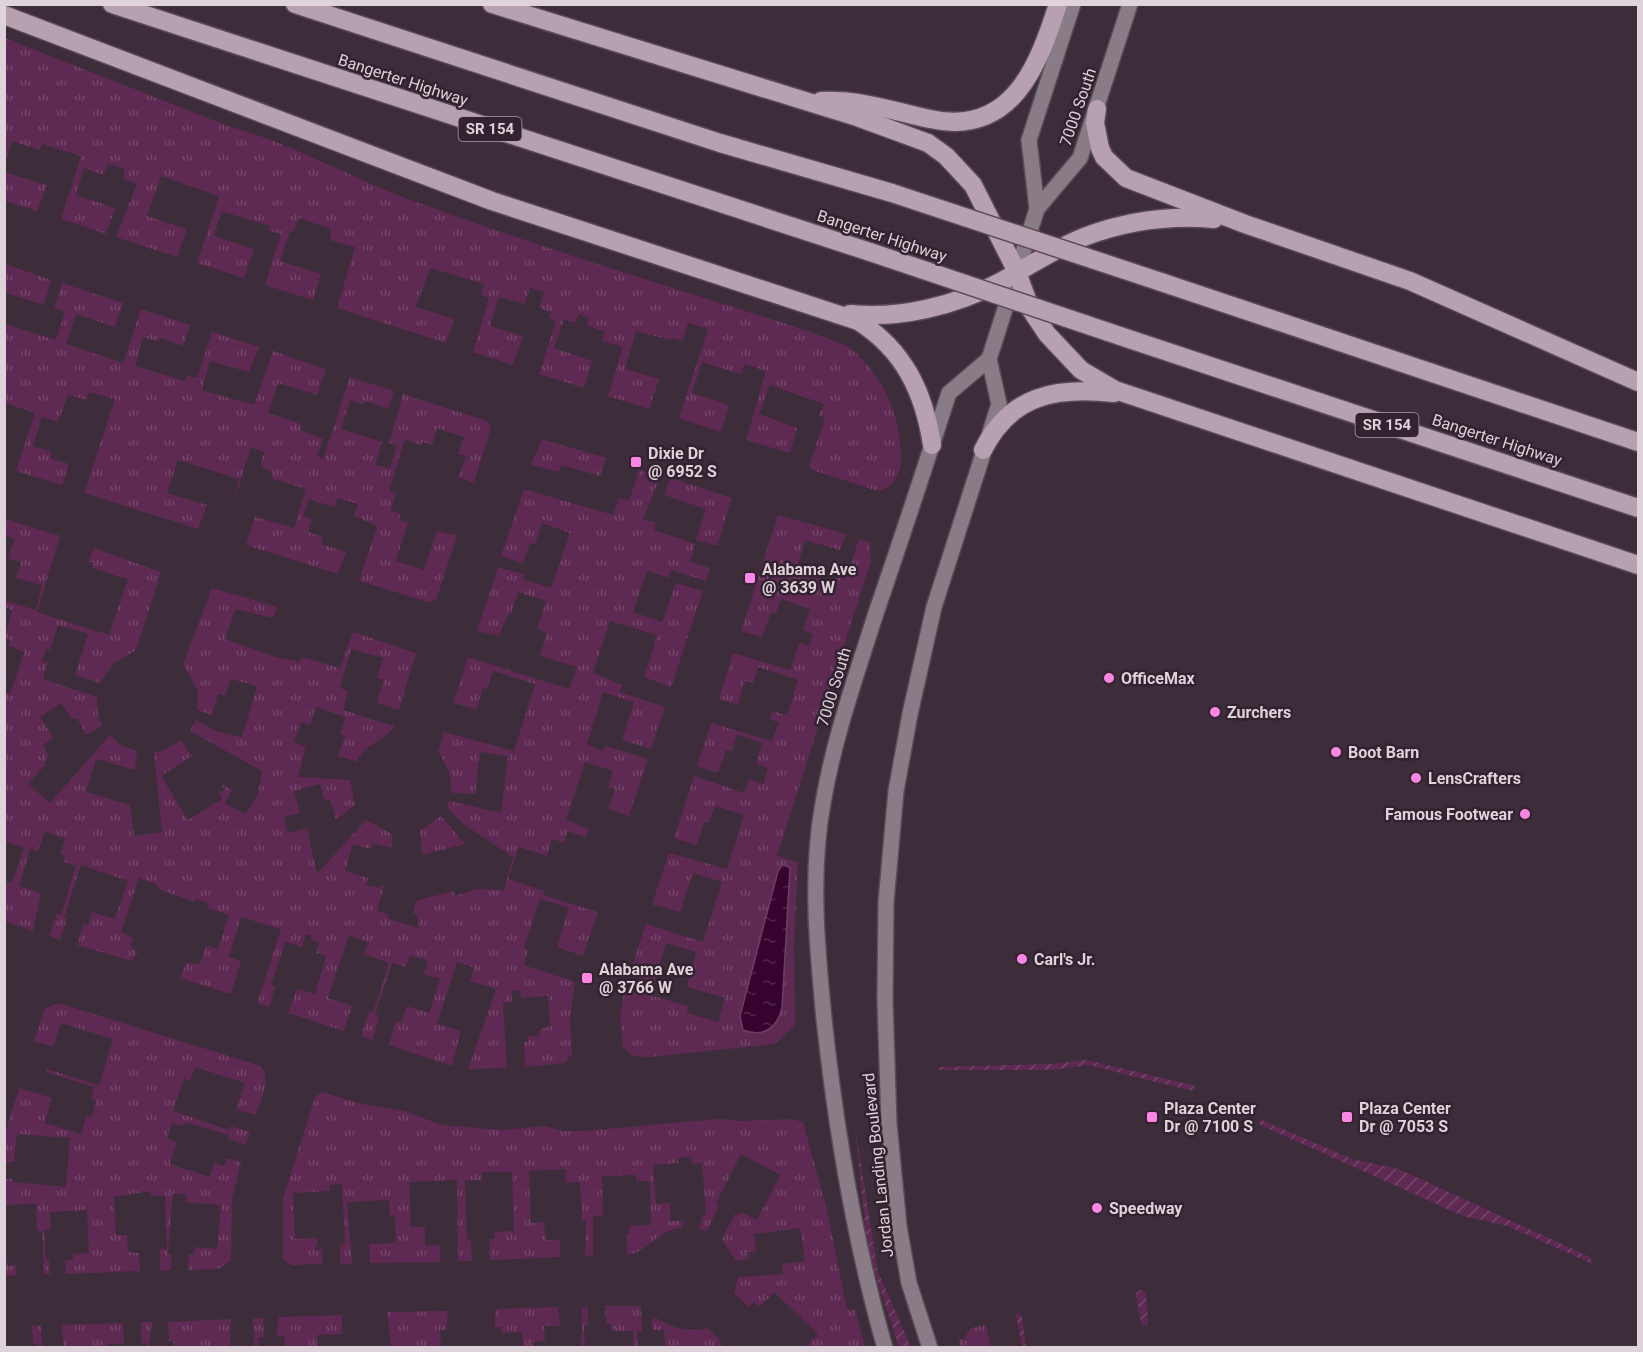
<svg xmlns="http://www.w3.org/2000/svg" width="1643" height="1352" font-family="Roboto,sans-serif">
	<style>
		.grass { fill: url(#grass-tufts) }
		.garden { fill: url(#garden-furrows) }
		.water { fill: url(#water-ripples); stroke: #684162; stroke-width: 1.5 }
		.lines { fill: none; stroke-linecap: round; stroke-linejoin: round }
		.secondary-casing { stroke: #5a4a56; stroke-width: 18 }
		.highway-casing { stroke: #5a4a56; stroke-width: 21 }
		.secondary { stroke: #897c86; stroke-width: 15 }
		.highway { stroke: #b7a1b1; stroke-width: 18 }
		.highway-bridge-casing { stroke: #5a4a56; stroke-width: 21; stroke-linecap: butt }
		.highway-bridge { stroke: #b7a1b1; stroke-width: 18 }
		.poi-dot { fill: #fc86e3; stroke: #33222f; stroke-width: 2 }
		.labels { text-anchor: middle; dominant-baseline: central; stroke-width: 5; stroke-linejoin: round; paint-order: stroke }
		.shield { fill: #33222f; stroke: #ab9ea7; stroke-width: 1.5 }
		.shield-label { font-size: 15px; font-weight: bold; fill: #ded3db }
		.street-label { font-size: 16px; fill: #ded3db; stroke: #33222f }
		.poi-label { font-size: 16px; font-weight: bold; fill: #ded3db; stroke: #33222f; text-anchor: start }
	</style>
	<defs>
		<pattern id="grass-tufts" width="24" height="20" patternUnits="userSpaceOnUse" patternTransform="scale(1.5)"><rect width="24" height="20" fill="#5e2953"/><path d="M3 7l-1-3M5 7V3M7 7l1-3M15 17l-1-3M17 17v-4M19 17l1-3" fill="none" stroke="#75476b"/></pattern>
		<pattern id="garden-furrows" width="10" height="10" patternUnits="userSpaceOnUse" patternTransform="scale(1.5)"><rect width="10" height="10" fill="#5e2953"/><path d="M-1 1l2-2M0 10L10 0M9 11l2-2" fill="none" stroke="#75476b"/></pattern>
		<pattern id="water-ripples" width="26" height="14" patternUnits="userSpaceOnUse" patternTransform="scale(1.5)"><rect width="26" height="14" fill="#36032e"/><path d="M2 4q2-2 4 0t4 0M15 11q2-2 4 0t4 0" fill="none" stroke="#53274c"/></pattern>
	</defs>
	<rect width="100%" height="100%" fill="#3d2c39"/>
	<g class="grass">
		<path d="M5 38 228 126C294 144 352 179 416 202 520 240 625 273 730 306 763 317 797 326 829 339 835 342 845 344 850 348 883 376 900 412 901 458 901 474 893 488 878 491L812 470 809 466 825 418 819 415 824 404 770 385 759 414 797 428 790 453 746 440 766 371 744 364 741 374 702 362 692 393 729 405 721 432 679 418 708 329 688 323 683 341 672 338 671 340 636 331 625 369 659 379 649 409 608 396 623 347 602 341 605 332 587 325 589 318 579 314 575 323 564 319 554 348 592 361 584 388 539 374 556 321 549 318 551 312 539 308 544 292 530 288 525 304 499 297 490 326 523 336 513 365 473 352 489 298 481 295 484 284 430 268 416 307 454 319 446 343 337 308 355 247 330 240 331 229 299 218 293 232 290 231 280 261 321 274 313 300 265 285 281 234 269 231 270 226 221 211 214 236 254 249 244 278 197 263 219 196 161 176 147 216 187 229 177 257 116 237 137 184 123 179 125 169 108 164 104 175 84 168 76 195 115 208 106 234 61 219 81 156 42 144 40 150 12 141 5 163Z"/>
		<polygon points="4,172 47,185 37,211 5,201"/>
		<polygon points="5,264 51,280 44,305 6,293 5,295"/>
		<polygon points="62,283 123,303 115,327 76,314 66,344 123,363 141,309 190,325 183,346 160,338 158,341 143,337 135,366 185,381 187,376 197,378 212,332 259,347 249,372 210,361 202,390 254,405 273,351 326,369 317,395 278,383 268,413 301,424 300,430 323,439 317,456 323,459 350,377 394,391 388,409 365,401 363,404 350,400 341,429 382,442 375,465 390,469 397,446 389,443 403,394 487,421 491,427 474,483 458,477 467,456 458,454 464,437 437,428 432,445 422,442 421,445 405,439 389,491 396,493 391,511 401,514 399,520 408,523 396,561 424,570 437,531 457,536 436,600 428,602 359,581 377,526 354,516 358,504 338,498 335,507 309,499 303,516 312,519 308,532 323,537 321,544 346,552 338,574 246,545 255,517 294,528 306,489 273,479 271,472 261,466 264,452 251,447 234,502 239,479 178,460 167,493 207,505 198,529 84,493 115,399 89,392 87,400 68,395 58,422 42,417 33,446 52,452 50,458 69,464 62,485 16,471 35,413 5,403 5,324 56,340 65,312 54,308"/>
		<polygon points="542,439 606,458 600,476 561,465 559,472 531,465"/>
		<path d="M639 470 661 475 643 519 656 523 654 530 695 544 690 562 710 568 706 581 671 570 669 578 647 571 633 612 662 622 676 583 703 591 671 687 644 677 657 635 610 621 593 673 623 685 619 692 665 707 651 749 622 740 634 702 603 692 587 744 603 751 606 746 648 759 629 816 608 809 615 789 608 787 613 771 585 762 566 820 589 829 586 837 567 831 564 843 552 839 547 856 519 847 508 879 544 891 543 895 598 912 583 956 557 947 569 908 540 899 524 948 528 949 524 965 575 982 570 1017 572 1054 564 1063 525 1067 524 1042H528V1036H540L539 1030 550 1026 548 996 521 998 520 990 511 991 512 1002 503 1003 507 1068 468 1069 496 989 470 981 474 968 457 962 437 1024 461 1031 452 1066 389 1045 396 1021 401 1023 407 1006 429 1013 440 979 424 974 428 961 410 955 406 967 392 963 375 1014 379 1016 373 1040 361 1036 369 1012H373L389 963 364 954 368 942 349 935 328 998 352 1006 344 1031 288 1013 297 989 315 994 326 956 316 953 319 942 311 940 312 936 306 934 302 947 285 942 271 985 275 987 269 1007 257 1003 281 929 241 917 229 957 241 961 231 994 180 978 186 963 200 964 206 946 218 949 229 915 207 908 208 903 196 899 194 902 158 889 156 884 139 878 121 932 133 938 130 945 137 953 132 961 77 945 84 924 88 925 92 912 115 919 128 881 81 865 64 917 67 918 60 940 49 936 57 913 61 915 76 866 64 862 65 856 60 854 65 839 45 832 38 851 30 849 19 886 41 893 33 931 5 921V881L12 883 24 848 5 841V692L10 695 24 652 8 645 10 640 5 638 12 610 5 607V601L36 610 42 585 16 578 21 562 8 559 15 539 5 536V519L60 536 37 612 109 635 128 579 92 568 94 563 88 562 94 548 161 572 136 650 113 664 100 683 75 675 88 634 58 625 50 650 46 649 42 661 48 663 43 679 97 697 98 717 103 725 86 735 77 718 72 719 61 703 40 717 53 738 43 745 48 754 45 765 28 784 50 803 110 735 120 745 137 751 135 770 96 759 86 792 130 805 134 836 162 832 154 752 165 750 181 740 192 756 161 776 188 820 222 799 219 793 225 790 222 784 232 790 225 803 246 814 258 794 262 771 190 731 196 720 216 731 242 737 257 686 231 679 226 695 218 694 212 715 197 710 198 691 183 664 212 588 277 607 273 618 236 609 225 639 275 657 300 662 301 657 340 668 353 632 416 653 399 710 377 703 384 680 377 678 383 658 351 649 340 688 348 691 343 710 390 725 395 724C388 741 363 743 357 762L338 756 345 736 340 734 345 717 316 707 310 725 301 722 294 742 306 747 298 777 350 780 355 805 336 820 330 799 325 801 320 784 294 791 300 813 284 817 288 833 307 828 317 874 366 820 392 834V848L373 843 370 849 353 844 345 871 368 878 366 885 380 888 381 885 384 886 377 911 389 915 388 919 419 928 417 915 413 913 416 901 453 891 455 896 477 889 504 890 513 857 462 823 447 807 449 801 501 813 508 756 480 752 475 794 452 793 449 771 438 751 444 732 514 751 535 684 493 671 487 689 483 688 476 709 453 703 468 657 569 689 577 667 540 656 547 632 537 629 546 601 518 592 511 614H508L499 636 477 631 498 567 524 574 523 579 551 588 570 533 542 523 535 544 530 543 523 564 501 556 524 489 613 515 619 498 629 501Z"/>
		<polygon points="670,478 732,498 717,546 696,540 706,509 664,495"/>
		<polygon points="778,515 846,534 840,550 805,540 796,571 835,583 839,571 848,573 859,539 870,542 871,561 777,856 798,862 794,944 795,1025 775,1044 649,1057 633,1056 623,1048 620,1016 625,988 688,1006 687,1013 718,1022 725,998 687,987 696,952 666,943 654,983 629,975 646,924 703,942 722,882 693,873 680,912 652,904 669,853 727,869 744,815 715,806 709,823 704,822 697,845 674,838 694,776 744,793 749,779 763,784 768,768 756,764 762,743 737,735 732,751 726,750 718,773 697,766 711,723 772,741 779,723 770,719 773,711 787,716 798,680 758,667 753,683 745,681 738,704 719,699 733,653 790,670 799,643 809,646 813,634 803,630 810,609 781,599 776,613 771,613 762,637 741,631"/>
		<polygon points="441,816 465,844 422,855 420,831"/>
		<path d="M58 1003 261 1066C272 1080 260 1101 256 1115L236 1109 245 1083 195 1067 190 1081 184 1079 173 1111 229 1130 231 1126 250 1132 246 1145 228 1139 229 1135 185 1122 183 1126 172 1123 167 1139 177 1142 170 1164 210 1177 214 1163 224 1166 227 1158 241 1162 232 1199 231 1260 219 1269 188 1270 189 1254H194L195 1247 217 1249 221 1205 186 1202V1194L173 1193 168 1252 169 1255H172L171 1270 160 1271V1249H167L165 1196H151V1191L114 1197 116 1235H127L128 1252 139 1253 140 1271 66 1274 65 1261 73 1260V1254L89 1253 87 1210 50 1212 51 1229 44 1230 46 1258 49 1259 50 1274H44L42 1231H37L36 1204 5 1205V1179H13V1182L66 1187 70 1138 17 1134 14 1162H5V1133L19 1088 52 1098 45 1123 81 1134 86 1116 91 1117 96 1101 91 1099 94 1087 46 1072V1069L99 1085 113 1039 61 1023 53 1047 34 1041 45 1008Z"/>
		<path d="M322 1092 361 1104 405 1111 441 1125 502 1130 544 1126 563 1131H584L717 1119 741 1121 789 1119 803 1122 827 1210 847 1309 855 1310 865 1347H806L818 1334 774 1292 759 1307 754 1302 749 1307 734 1293 738 1277 783 1274 782 1264 805 1261 800 1228 754 1234 756 1252H748L749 1259 736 1261 722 1239 735 1214 739 1215 741 1212 757 1220 780 1175 741 1154 716 1203 719 1205 707 1231 699 1229 703 1215 706 1214 702 1163 692 1164 691 1157 678 1158V1163L653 1165 656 1204 670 1203V1221H684L682 1228C659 1228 649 1252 627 1255V1234H630V1226L651 1225 650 1181H636V1175L602 1176 603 1215 593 1216V1256H585L586 1221H582L580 1182 566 1183 565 1169 529 1171 531 1223 544 1222 546 1240H560V1257L490 1260 489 1239H495L494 1232 514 1231 512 1172H482V1180L465 1181 467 1239 471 1240 472 1261H458L457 1180 409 1182 411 1227H425V1246L440 1245V1262L370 1263 369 1244 396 1243 395 1216H390L389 1200 347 1202 352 1264H340V1245L345 1244 342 1184 329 1185 330 1191 293 1193 295 1239 318 1238 315 1250 323 1249 322 1264 291 1265 283 1259V1198L315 1097Z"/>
		<polygon points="5,1253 8,1266 16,1265 17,1275 5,1276"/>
		<polygon points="605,1306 641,1306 642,1331 637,1331 638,1347 634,1347 633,1331 611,1331 611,1324 606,1324"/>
		<polygon points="558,1307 560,1326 544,1326 545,1341 533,1342 533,1347 523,1347 522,1332 502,1333 501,1327 495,1327 495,1309"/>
		<polygon points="582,1307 588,1307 588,1325 584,1326 585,1347 581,1347"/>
		<polygon points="448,1311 446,1330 440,1330 441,1347 391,1347 387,1312"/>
		<polygon points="342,1315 342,1334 317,1335 317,1347 285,1347 284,1336 276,1336 279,1317"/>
		<path d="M655 1317C670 1328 689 1333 707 1328L720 1340 719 1342 722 1345 720 1348 665 1346 664 1330H653L651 1321Z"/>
		<polygon points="253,1318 263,1318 264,1337 258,1338 259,1347 254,1347"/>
		<polygon points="231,1319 230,1347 174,1347 173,1341 169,1341 168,1322"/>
		<polygon points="152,1322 149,1347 146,1347 146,1343 141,1343 141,1322"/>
		<polygon points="123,1323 124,1344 108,1344 108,1347 64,1348 61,1325"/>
		<polygon points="41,1325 42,1347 38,1347 38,1344 33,1344 32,1326"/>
		<polygon points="983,1325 986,1325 991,1347 960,1347 959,1339 964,1339 970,1329"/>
	</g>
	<g class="garden">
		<polygon points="1086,1060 1193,1085 1196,1089 1192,1091 1088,1065 1051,1070 938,1070 939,1067 1050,1064"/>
		<polygon points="1262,1120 1352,1159 1399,1169 1590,1257 1593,1264 1507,1226 1463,1216 1260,1125 1258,1121"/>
		<polygon points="855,1126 878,1272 911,1347 899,1347 868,1252"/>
		<polygon points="1141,1290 1146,1292 1148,1324 1146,1326 1141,1323 1136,1295 1137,1292"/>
		<polygon points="1018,1312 1022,1316 1026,1347 1022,1346 1016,1316"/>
	</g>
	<path class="water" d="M783 864 790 868 782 1008C777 1028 763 1038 743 1030L740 1016 778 871Z"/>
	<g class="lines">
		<g class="secondary-casing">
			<g id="secondary">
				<polyline points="1037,209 1029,140 1073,4"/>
				<path d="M885 1348C854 1240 836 1130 824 1019 817 947 810 874 823 803 834 738 856 676 876 613 901 540 925 467 949 393L989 359"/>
				<polyline points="930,1348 909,1283 899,1226 889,1124 885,1000 886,902 896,791 910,714 934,607 999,404 989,359 1037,209 1080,158 1130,4"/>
			</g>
		</g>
		<g class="highway-casing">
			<g id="highway">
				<polyline points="112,4 870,252"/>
				<polyline points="295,4 720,143 892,193"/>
				<polyline points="492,4 857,117 928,143 946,156 973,185 1017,272 1031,310 1047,334 1081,370 1115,390 1638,565"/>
				<path d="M4 15 492 201 858 321C904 350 924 392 932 445"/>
				<path d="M821 101C860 99 893 111 930 119 1011 137 1038 67 1058 4"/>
				<polyline points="1097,109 1095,123 1100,148 1104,157 1126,178 1245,224 1410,281 1638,382"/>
				<polyline points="1161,282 1638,442"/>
				<path d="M850 314C900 319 955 306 1000 282 1028 267 1054 249 1084 237 1126 221 1169 215 1214 219"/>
				<polyline points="1135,341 1638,508"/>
				<path d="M983 450C1011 394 1057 387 1114 393"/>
			</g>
		</g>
		<use href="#secondary" class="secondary"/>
		<use href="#highway" class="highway"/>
		<g class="highway-bridge-casing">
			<g id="highway-bridge">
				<polyline points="892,193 1161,282"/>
				<polyline points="870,252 1135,341"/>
			</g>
		</g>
		<use href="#highway-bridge" class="highway-bridge"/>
	</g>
	<g class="poi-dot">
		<rect x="630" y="456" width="12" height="12" rx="3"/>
		<rect x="744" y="572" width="12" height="12" rx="3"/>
		<circle cx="1109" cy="678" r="6"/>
		<circle cx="1215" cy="712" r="6"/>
		<circle cx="1336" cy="752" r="6"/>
		<circle cx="1416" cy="778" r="6"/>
		<circle cx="1525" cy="814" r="6"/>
		<circle cx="1022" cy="959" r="6"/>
		<rect x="581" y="972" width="12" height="12" rx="3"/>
		<rect x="1146" y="1111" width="12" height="12" rx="3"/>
		<rect x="1341" y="1111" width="12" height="12" rx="3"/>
		<circle cx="1097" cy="1208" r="6"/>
	</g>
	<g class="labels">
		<g class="shield">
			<rect x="458.5" y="117" width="63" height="24" rx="4.5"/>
			<rect x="1355.5" y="413" width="63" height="24" rx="4.5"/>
		</g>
		<g class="shield-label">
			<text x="490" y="129">SR 154</text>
			<text x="1387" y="425">SR 154</text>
		</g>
		<g class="street-label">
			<text transform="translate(403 80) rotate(18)">Bangerter Highway</text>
			<text transform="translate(1078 107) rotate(-71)">7000 South</text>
			<text transform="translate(882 236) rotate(18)">Bangerter Highway</text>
			<text transform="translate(1497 440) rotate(18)">Bangerter Highway</text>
			<text transform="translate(834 687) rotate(-73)">7000 South</text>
			<text transform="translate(878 1165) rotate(-96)">Jordan Landing Boulevard</text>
		</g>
		<g class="poi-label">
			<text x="648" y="453">Dixie Dr<tspan x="648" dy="18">@ 6952 S</tspan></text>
			<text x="762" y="569">Alabama Ave<tspan x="762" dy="18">@ 3639 W</tspan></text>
			<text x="1121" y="678">OfficeMax</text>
			<text x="1227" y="712">Zurchers</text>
			<text x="1348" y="752">Boot Barn</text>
			<text x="1428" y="778">LensCrafters</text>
			<text x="1513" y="814" text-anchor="end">Famous Footwear</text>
			<text x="1034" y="959">Carl's Jr.</text>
			<text x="599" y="969">Alabama Ave<tspan x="599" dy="18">@ 3766 W</tspan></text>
			<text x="1164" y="1108">Plaza Center<tspan x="1164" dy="18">Dr @ 7100 S</tspan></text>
			<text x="1359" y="1108">Plaza Center<tspan x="1359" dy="18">Dr @ 7053 S</tspan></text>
			<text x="1109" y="1208">Speedway</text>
		</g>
	</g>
	<rect width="1643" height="1352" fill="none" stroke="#ded3db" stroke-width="12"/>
</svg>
